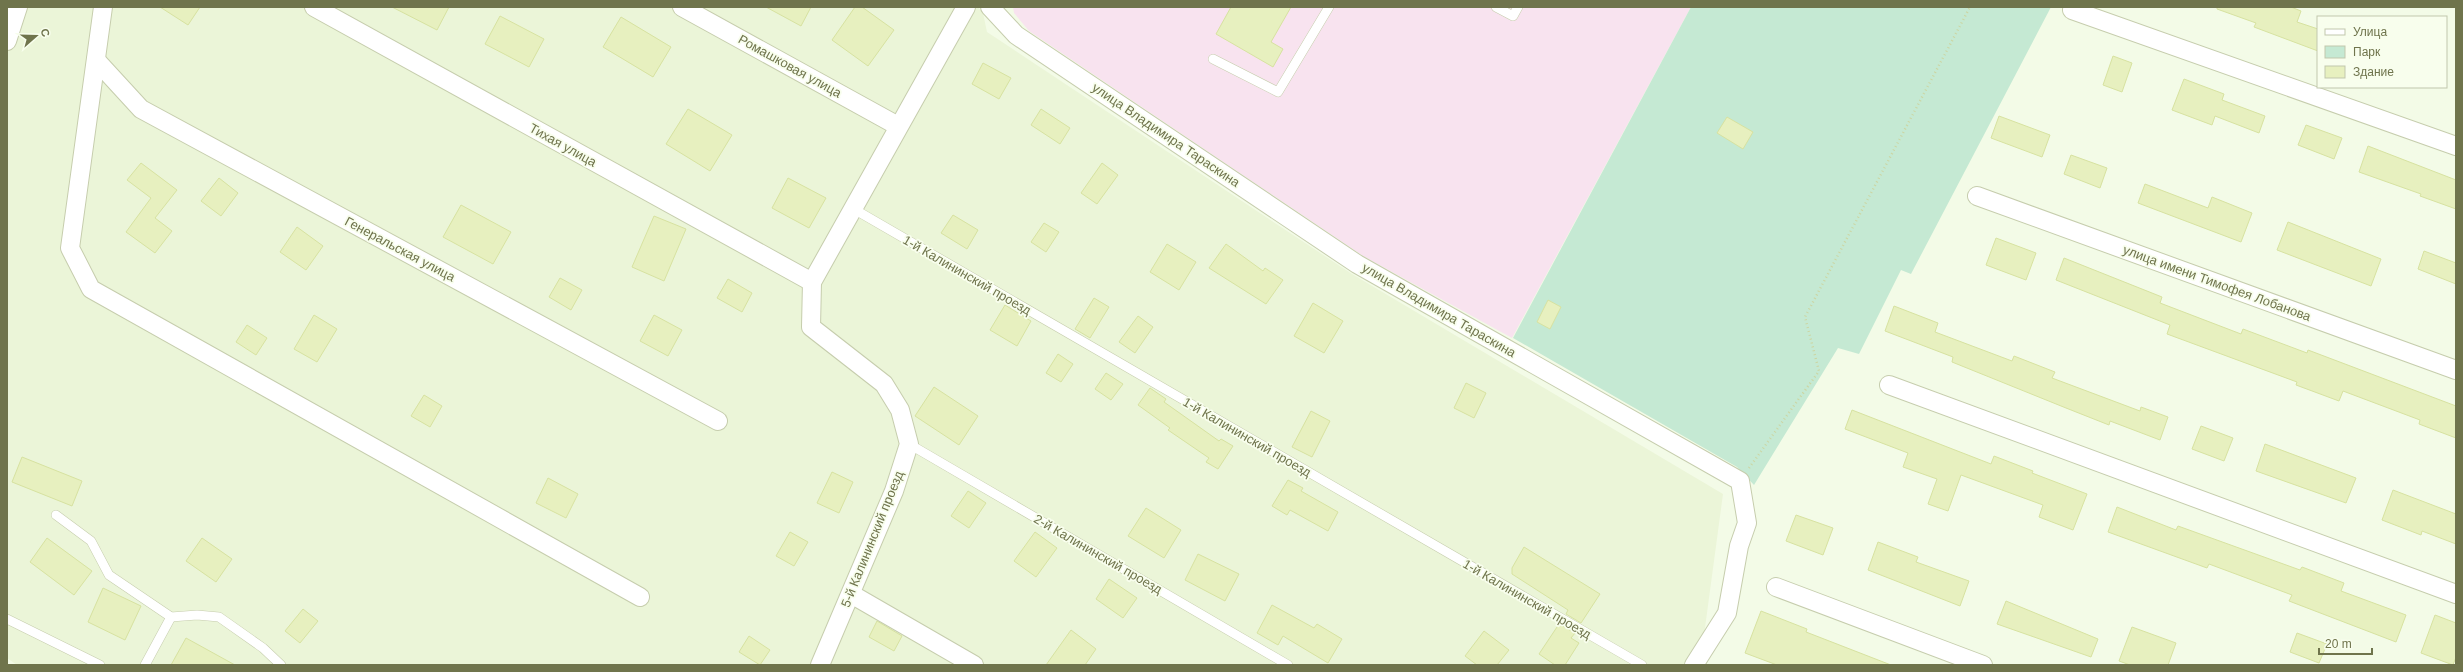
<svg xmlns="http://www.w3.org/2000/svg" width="2463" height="672" font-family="Arial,sans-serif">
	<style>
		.residential { fill: #ebf5d8 }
		.education { fill: #f8e3ef }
		.green { fill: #c5e9d3 }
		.building { fill: #e7f0bf; stroke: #d7e2a0 }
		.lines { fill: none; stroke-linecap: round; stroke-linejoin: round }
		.lane-casing { stroke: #c6cdad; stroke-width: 10 }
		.street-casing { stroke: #c6cdad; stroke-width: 20 }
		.path { stroke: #ccd5a2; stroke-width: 2.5; stroke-dasharray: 1 3; stroke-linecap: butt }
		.lane { stroke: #fff; stroke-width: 9 }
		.street { stroke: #fff; stroke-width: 18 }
		.labels { text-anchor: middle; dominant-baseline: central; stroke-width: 3.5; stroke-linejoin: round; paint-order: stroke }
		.street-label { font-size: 13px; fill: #6f744c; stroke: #f8feed }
	</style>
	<rect width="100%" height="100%" fill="#f3fbe7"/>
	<polygon class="residential" points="7,7 978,7 983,13 987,32 1352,274 1723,494 1700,665 17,665 7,658"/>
	<polygon class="education" points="1013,7 1691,7 1512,338 1363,256 1029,31 1014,13"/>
	<polygon class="green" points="1691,7 2051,7 1911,274 1901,270 1859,354 1838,348 1754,485 1737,467 1513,338"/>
	<g class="building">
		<polygon points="160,7 200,7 188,25"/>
		<polygon points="392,7 449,7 437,30"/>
		<polygon points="766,7 811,7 801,26"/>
		<polygon points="855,7 862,7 894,30 868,66 832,40"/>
		<polygon points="1231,7 1291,7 1271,42 1283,49 1273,67 1216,34"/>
		<polygon points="2217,7 2291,7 2301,11 2297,22 2318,29 2318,51 2254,27 2256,23 2217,9"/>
		<polygon points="500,16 544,39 529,67 485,44"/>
		<polygon points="621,17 671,47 653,77 603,47"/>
		<polygon points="2113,56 2132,63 2122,92 2103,85"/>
		<polygon points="983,63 1011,78 999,99 972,84"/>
		<polygon points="2184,79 2224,94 2222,100 2265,116 2259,133 2215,116 2212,125 2172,110"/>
		<polygon points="688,109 732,135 710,171 666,144"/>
		<polygon points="1041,109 1070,128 1060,144 1031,125"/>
		<polygon points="1999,116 2050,135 2042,157 1991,138"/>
		<polygon points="1727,117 1753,132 1743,149 1717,133"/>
		<polygon points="2306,125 2342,138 2334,159 2298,145"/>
		<polygon points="2368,146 2456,180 2456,209 2420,196 2421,194 2359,172"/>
		<polygon points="2071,155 2107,168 2100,188 2064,174"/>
		<polygon points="141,163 177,190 155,218 172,231 155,253 126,232 151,198 127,180"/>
		<polygon points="1102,163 1118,175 1097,204 1081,193"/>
		<polygon points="219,178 238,193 221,216 201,201"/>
		<polygon points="788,178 826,198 809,228 772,208"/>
		<polygon points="2145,184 2208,208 2212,197 2252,213 2241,242 2138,203"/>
		<polygon points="461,205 511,232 493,264 443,237"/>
		<polygon points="953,215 978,230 967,249 941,233"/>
		<polygon points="654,216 686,229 664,281 632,267"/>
		<polygon points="2288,222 2381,259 2371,286 2277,250"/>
		<polygon points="1044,223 1059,232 1046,252 1031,242"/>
		<polygon points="297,227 323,246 306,270 280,252"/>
		<polygon points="1996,238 2036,253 2026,280 1986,265"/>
		<polygon points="1167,244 1196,262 1179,290 1150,272"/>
		<polygon points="1226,244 1263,271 1265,268 1283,280 1266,304 1209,268"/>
		<polygon points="2424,251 2456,263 2456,284 2418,269"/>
		<polygon points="2064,258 2162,297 2160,303 2241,334 2243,329 2307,353 2308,350 2456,406 2456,438 2419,424 2420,420 2343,391 2339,401 2296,385 2297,382 2167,334 2170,325 2056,280"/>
		<polygon points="560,278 582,290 571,310 549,297"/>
		<polygon points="728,279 752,293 742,312 717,298"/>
		<polygon points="1094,298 1109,307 1090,338 1075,329"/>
		<polygon points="1548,300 1561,307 1550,329 1537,322"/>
		<polygon points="1313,303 1343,321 1324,353 1294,336"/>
		<polygon points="1005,305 1031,321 1017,346 990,330"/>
		<polygon points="1894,306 1938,323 1935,332 2012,361 2014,356 2055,372 2052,378 2140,411 2141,407 2168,417 2160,440 2110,421 2109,425 2066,408 1952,362 1953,357 1885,331"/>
		<polygon points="314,315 337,329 317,362 294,349"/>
		<polygon points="654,315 682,330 668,356 640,341"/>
		<polygon points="1138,316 1153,327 1135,353 1119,342"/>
		<polygon points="247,325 267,338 256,355 236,342"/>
		<polygon points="1058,354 1073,364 1061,382 1046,373"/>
		<polygon points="1106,373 1123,384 1111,400 1095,389"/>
		<polygon points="1466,383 1486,393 1474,418 1454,408"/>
		<polygon points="934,387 978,416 959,445 915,416"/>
		<polygon points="1150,388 1166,399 1164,402 1219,441 1221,439 1233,446 1218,469 1206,462 1209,458 1168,430 1170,428 1138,405"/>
		<polygon points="424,395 442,406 430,427 411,416"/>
		<polygon points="1852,410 1991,464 1994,456 2033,471 2032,473 2087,494 2073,530 2039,517 2043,505 1961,475 1948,511 1928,504 1937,479 1903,467 1908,453 1845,429"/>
		<polygon points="1311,411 1330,421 1312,457 1292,447"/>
		<polygon points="2201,426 2233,438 2224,461 2192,449"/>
		<polygon points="2265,444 2356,478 2346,503 2256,471"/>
		<polygon points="22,457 82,481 72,506 12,482"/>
		<polygon points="832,472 853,482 839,513 817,503"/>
		<polygon points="548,478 578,494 566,518 536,503"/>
		<polygon points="1288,480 1303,488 1301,491 1338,512 1328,531 1290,510 1287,515 1272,506"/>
		<polygon points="2393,490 2456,514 2456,544 2422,531 2421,535 2382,520"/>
		<polygon points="968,491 986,503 969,528 951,516"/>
		<polygon points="2117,507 2176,530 2178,526 2300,570 2302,567 2344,583 2341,591 2406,615 2396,642 2289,601 2292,595 2209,564 2207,568 2108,532"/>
		<polygon points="1146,508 1181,530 1164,558 1128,536"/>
		<polygon points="1796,515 1833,528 1823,555 1786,541"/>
		<polygon points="790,532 808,542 794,566 776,556"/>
		<polygon points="1035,532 1057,548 1036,577 1014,561"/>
		<polygon points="47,538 92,571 74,595 30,562"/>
		<polygon points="202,538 232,559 216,582 186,561"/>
		<polygon points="1878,542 1918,557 1916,562 1969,581 1960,606 1868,570"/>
		<polygon points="1524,547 1600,594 1581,623 1566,614 1568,610 1512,574 1512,568"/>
		<polygon points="1198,554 1239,574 1225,601 1185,580"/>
		<polygon points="1109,579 1137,598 1123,618 1096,599"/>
		<polygon points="103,588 141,606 125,640 88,622"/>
		<polygon points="2006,601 2098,639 2091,657 1997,624"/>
		<polygon points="1272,605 1314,628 1317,624 1342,639 1328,663 1283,636 1278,645 1257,633"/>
		<polygon points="303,609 318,621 300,643 285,631"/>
		<polygon points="1761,611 1807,629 1806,632 1891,665 1777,665 1745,653"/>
		<polygon points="2435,615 2456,623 2456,657 2453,665 2421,653"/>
		<polygon points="877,621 902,636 894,651 869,637"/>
		<polygon points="1559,624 1575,633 1571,638 1579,643 1565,665 1555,665 1539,654"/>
		<polygon points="2132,627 2176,643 2168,665 2130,665 2119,661"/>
		<polygon points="1071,630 1096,649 1085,665 1046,665"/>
		<polygon points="1484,631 1509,650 1497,665 1477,665 1465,656"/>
		<polygon points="2297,633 2327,644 2319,663 2290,652"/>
		<polygon points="749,636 770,650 760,665 739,652"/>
		<polygon points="186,638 235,665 171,665"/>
	</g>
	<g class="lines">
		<g class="lane-casing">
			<g id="lane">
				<polyline points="1496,7 1513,16 1518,7"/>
				<polyline points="1213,59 1278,92 1329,7"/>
				<polyline points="852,208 1642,665"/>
				<polyline points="909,444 1288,665"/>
				<polyline points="56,515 91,541 109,575 171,617 197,615 219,617 263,648 281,665"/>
				<polyline points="7,619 100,665"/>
				<polyline points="145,665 171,617"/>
			</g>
		</g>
		<g class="street-casing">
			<g id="street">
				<polyline points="103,7 70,248 91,289 640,597"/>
				<polyline points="314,7 812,282"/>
				<polyline points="682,7 898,126"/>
				<polyline points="990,7 1016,35 1357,264 1740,481 1747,523 1739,546 1727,613 1694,665"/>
				<polyline points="2072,10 2456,146"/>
				<polyline points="7,41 18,7"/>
				<polyline points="96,60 141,109 718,421"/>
				<polyline points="1977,196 2456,370"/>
				<polyline points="1889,385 2456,594"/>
				<polyline points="1776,587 1983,665"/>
				<polyline points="851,594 974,665"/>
				<polyline points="820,665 894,491 909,444 900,410 884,384 811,327 812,282 966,7"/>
			</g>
		</g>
		<polyline class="path" points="1749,468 1819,371 1805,317 1970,7"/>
		<use href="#lane" class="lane"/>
		<use href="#street" class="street"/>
	</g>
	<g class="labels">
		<g class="street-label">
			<text transform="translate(790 66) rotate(29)">Ромашковая улица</text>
			<text transform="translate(1166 135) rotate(34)">улица Владимира Тараскина</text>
			<text transform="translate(563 145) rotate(29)">Тихая улица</text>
			<text transform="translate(400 249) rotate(28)">Генеральская улица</text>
			<text transform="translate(967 275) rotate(30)">1-й Калининский проезд</text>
			<text transform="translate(2217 283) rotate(20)">улица имени Тимофея Лобанова</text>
			<text transform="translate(1439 310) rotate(30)">улица Владимира Тараскина</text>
			<text transform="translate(1247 437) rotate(30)">1-й Калининский проезд</text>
			<text transform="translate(872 539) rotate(-68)">5-й Калининский проезд</text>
			<text transform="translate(1098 554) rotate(30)">2-й Калининский проезд</text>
			<text transform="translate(1527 599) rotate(30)">1-й Калининский проезд</text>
		</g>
	</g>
	<rect width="2463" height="672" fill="none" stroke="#6f744c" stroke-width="16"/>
	<rect x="2317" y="16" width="130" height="72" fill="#f8feed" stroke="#c1c7ad"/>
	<rect x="2325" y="29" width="20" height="6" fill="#ffffff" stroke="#c1c7ad"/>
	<text x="2353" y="36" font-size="12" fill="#6f744c">Улица</text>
	<rect x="2325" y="46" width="20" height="12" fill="#c5e9d3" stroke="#c1c7ad"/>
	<text x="2353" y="56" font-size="12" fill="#6f744c">Парк</text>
	<rect x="2325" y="66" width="20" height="12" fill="#e7f0bf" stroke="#c1c7ad"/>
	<text x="2353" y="76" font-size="12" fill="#6f744c">Здание</text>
	<g transform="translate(36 36) rotate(70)" stroke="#f8feed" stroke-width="3" paint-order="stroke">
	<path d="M0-3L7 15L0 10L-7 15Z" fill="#6f744c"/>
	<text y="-6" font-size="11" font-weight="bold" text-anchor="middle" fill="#6f744c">С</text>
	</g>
	<path d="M2319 648v6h53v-6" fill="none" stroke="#6f744c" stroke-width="2"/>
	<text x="2325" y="648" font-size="12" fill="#6f744c" stroke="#f8feed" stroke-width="3" paint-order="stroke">20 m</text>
</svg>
